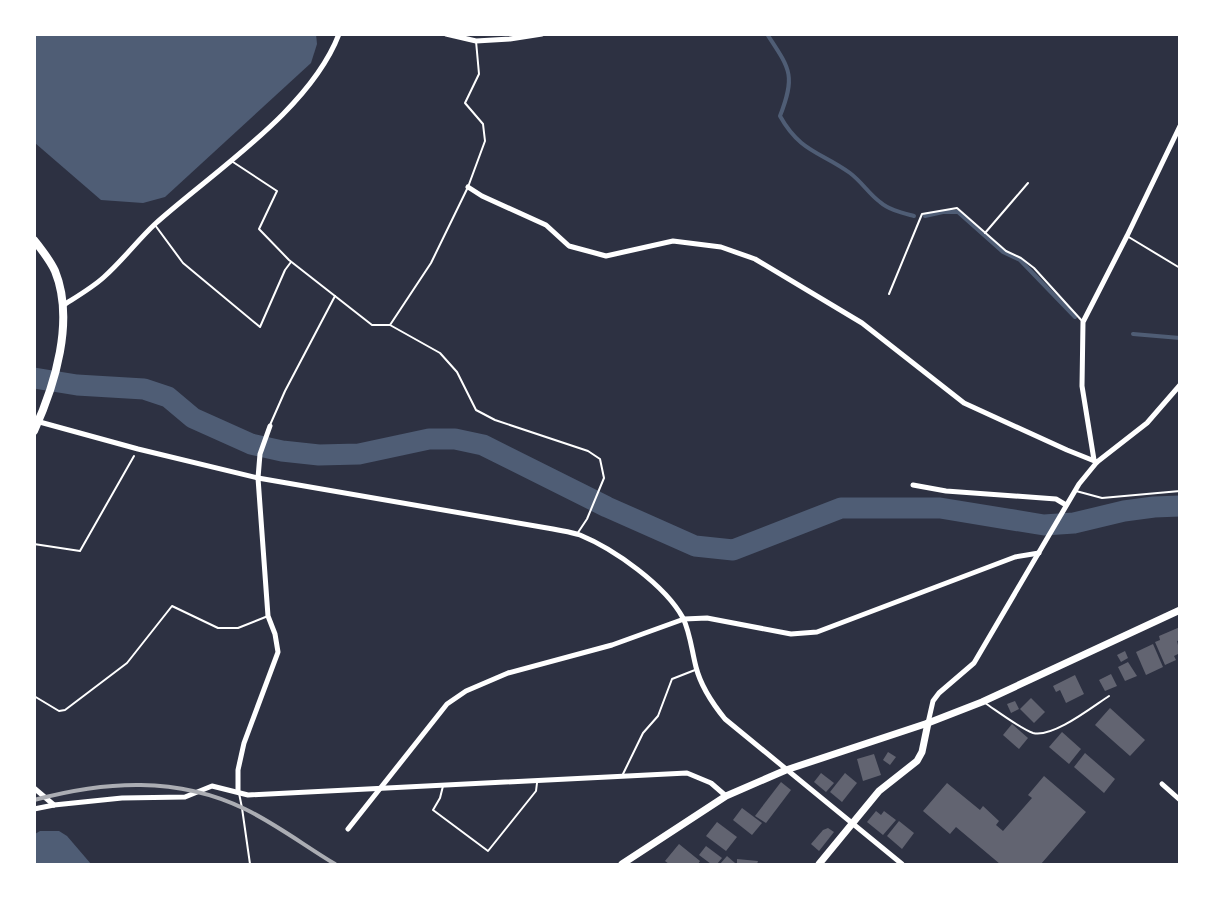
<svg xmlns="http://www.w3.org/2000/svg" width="1214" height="899" font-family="'Playfair Display',serif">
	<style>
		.water { fill: #4f5d75 }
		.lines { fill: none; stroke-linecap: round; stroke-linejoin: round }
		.stream { stroke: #4f5d75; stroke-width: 4 }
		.river { stroke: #4f5d75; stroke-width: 21 }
		.building { fill: #626471 }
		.path { stroke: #fff; stroke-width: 2 }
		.service { stroke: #fff; stroke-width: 2 }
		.minor { stroke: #fff; stroke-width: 5 }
		.tertiary { stroke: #fff; stroke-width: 7 }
		.secondary { stroke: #fff; stroke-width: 8 }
		.rail { stroke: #abadb3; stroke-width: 4 }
	</style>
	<rect width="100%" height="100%" fill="#2d3142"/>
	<g class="water">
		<polygon points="35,34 316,34 317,44 311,63 165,197 143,203 101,200 35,143"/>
		<polygon points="40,831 59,831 67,836 91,864 35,864 35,834"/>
	</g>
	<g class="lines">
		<g class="stream">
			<path d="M767 34C790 69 796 75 780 116 800 152 821 152 850 173 862 182 869 194 880 202 889 210 903 213 914 216"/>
			<polyline points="925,216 943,212 958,212 1003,252 1020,260 1075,317"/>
			<polyline points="1133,334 1180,338"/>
		</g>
		<polyline class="river" points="34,378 77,385 144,389 168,397 193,418 251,444 282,451 319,455 359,454 429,439 455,439 483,445 607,507 695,546 733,550 841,508 940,508 1044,525 1074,523 1124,511 1154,507 1180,506"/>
	</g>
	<g class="building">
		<polygon points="1180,627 1180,640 1177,641 1180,653 1174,656 1176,660 1165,665 1155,642 1160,640 1159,636"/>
		<polygon points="1153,644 1163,667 1146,675 1136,652"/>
		<polygon points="1125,651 1128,658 1121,662 1117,655"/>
		<polygon points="1128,662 1137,676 1125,681 1118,667"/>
		<polygon points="1111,674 1117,686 1105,691 1099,680"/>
		<polygon points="1075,675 1084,694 1066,703 1060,690 1056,692 1053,686"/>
		<polygon points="1031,698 1045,712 1034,723 1020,709"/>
		<polygon points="1015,701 1019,709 1011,713 1007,704"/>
		<polygon points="1110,708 1145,740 1130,756 1095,725"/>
		<polygon points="1012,724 1028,738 1019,749 1003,735"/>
		<polygon points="1062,732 1081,749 1069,764 1049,747"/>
		<polygon points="888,752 896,757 890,765 883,760"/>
		<polygon points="1085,753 1115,779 1104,793 1074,767"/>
		<polygon points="874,754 881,775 863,781 857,759"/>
		<polygon points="821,773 834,783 826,792 814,782"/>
		<polygon points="845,773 857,783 842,802 830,792"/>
		<polygon points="1044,776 1086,812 1041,864 1000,864 956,827 950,834 923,811 947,783 980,810 983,806 999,821 996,825 1003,831 1032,798 1028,795"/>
		<polygon points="781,782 791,790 766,823 755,816"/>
		<polygon points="742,808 762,823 752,835 733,820"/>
		<polygon points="876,811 881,815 884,811 896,820 883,835 867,822"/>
		<polygon points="899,821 914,833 902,849 887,836"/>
		<polygon points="717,822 737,837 726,851 706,836"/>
		<polygon points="828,828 834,832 819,851 811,844 823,830"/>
		<polygon points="679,844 700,861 698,864 669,864 665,861"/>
		<polygon points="706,846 722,858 717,864 711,864 699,855"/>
		<polygon points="727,856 735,863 734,864 720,864"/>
		<polygon points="737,859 758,861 757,864 737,864"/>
	</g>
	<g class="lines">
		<polyline class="path" points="34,544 80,551 134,456"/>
		<g class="service">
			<polyline points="233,162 277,191 259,229 289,260 372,325 390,325 440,353 457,372 476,410 495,420 588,451 600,459 604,478 587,519 577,534"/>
			<polyline points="155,225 183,263 260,327 285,270 291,262"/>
			<polyline points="985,233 1028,183"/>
			<polyline points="1127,236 1180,268"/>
			<polyline points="889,294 922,214 957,208 1006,251 1021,258 1034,268 1083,322"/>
			<polyline points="390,325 431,263 468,187 485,141 483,124 465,103 479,74 476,41"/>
			<polyline points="270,425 285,391 335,296"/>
			<polyline points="1076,491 1102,498 1180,491"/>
			<polyline points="34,696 59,711 65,710 127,663 172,606 218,628 238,628 268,616"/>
			<path d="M985 703C997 711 1021 729 1033 733 1053 738 1092 707 1109 696"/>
			<polyline points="623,774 643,733 658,716 672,679 695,670"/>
			<polyline points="443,786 440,798 433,810 488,851 536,791 537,783"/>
			<polyline points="239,793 242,808 250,864"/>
		</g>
		<g class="minor">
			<polyline points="446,34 476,41 510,39 542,34"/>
			<polyline points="468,187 482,196 546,225 569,246 606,256 673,241 721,247 755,259 862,323 964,403 1067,450 1097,462"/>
			<path d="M62 306C76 297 92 288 104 277 122 261 137 241 155 224 214 171 310 110 339 34"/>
			<path d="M36 421 138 449 258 478 553 529C562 531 571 532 580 535 614 549 665 585 683 618 690 632 692 652 696 667 701 687 712 703 725 719L902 864"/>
			<polyline points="1094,460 1082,386 1083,322 1127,236 1180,126"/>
			<polyline points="913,485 946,491 1056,499 1066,505"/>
			<polyline points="928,723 933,701 939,693 974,663 1079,484 1097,462 1147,423 1180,385"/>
			<polyline points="1162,784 1180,800"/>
			<polyline points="34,788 54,805"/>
			<polyline points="238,791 238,770 244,743 278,652 275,634 268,616 258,478 260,454 270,426"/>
			<polyline points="34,809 54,805 122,798 185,797 212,786 248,795 687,773 711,783 726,796"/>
			<polyline points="348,829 447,704 466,691 508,673 612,645 684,619 707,618 791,634 817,632 1015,557 1039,553"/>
		</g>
		<g class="tertiary">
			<polyline points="622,864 726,796 786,770 928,723 982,702 1180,610"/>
			<polyline points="819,864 879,791 917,761 922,752 928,723"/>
		</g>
		<path class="secondary" d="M34 240C42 250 50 260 55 271 75 320 55 385 34 431"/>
		<path class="rail" d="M34 800C105 781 177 776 245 809 276 824 305 846 335 864"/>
	</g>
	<rect width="1214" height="899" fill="none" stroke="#ffffff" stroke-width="72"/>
</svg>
